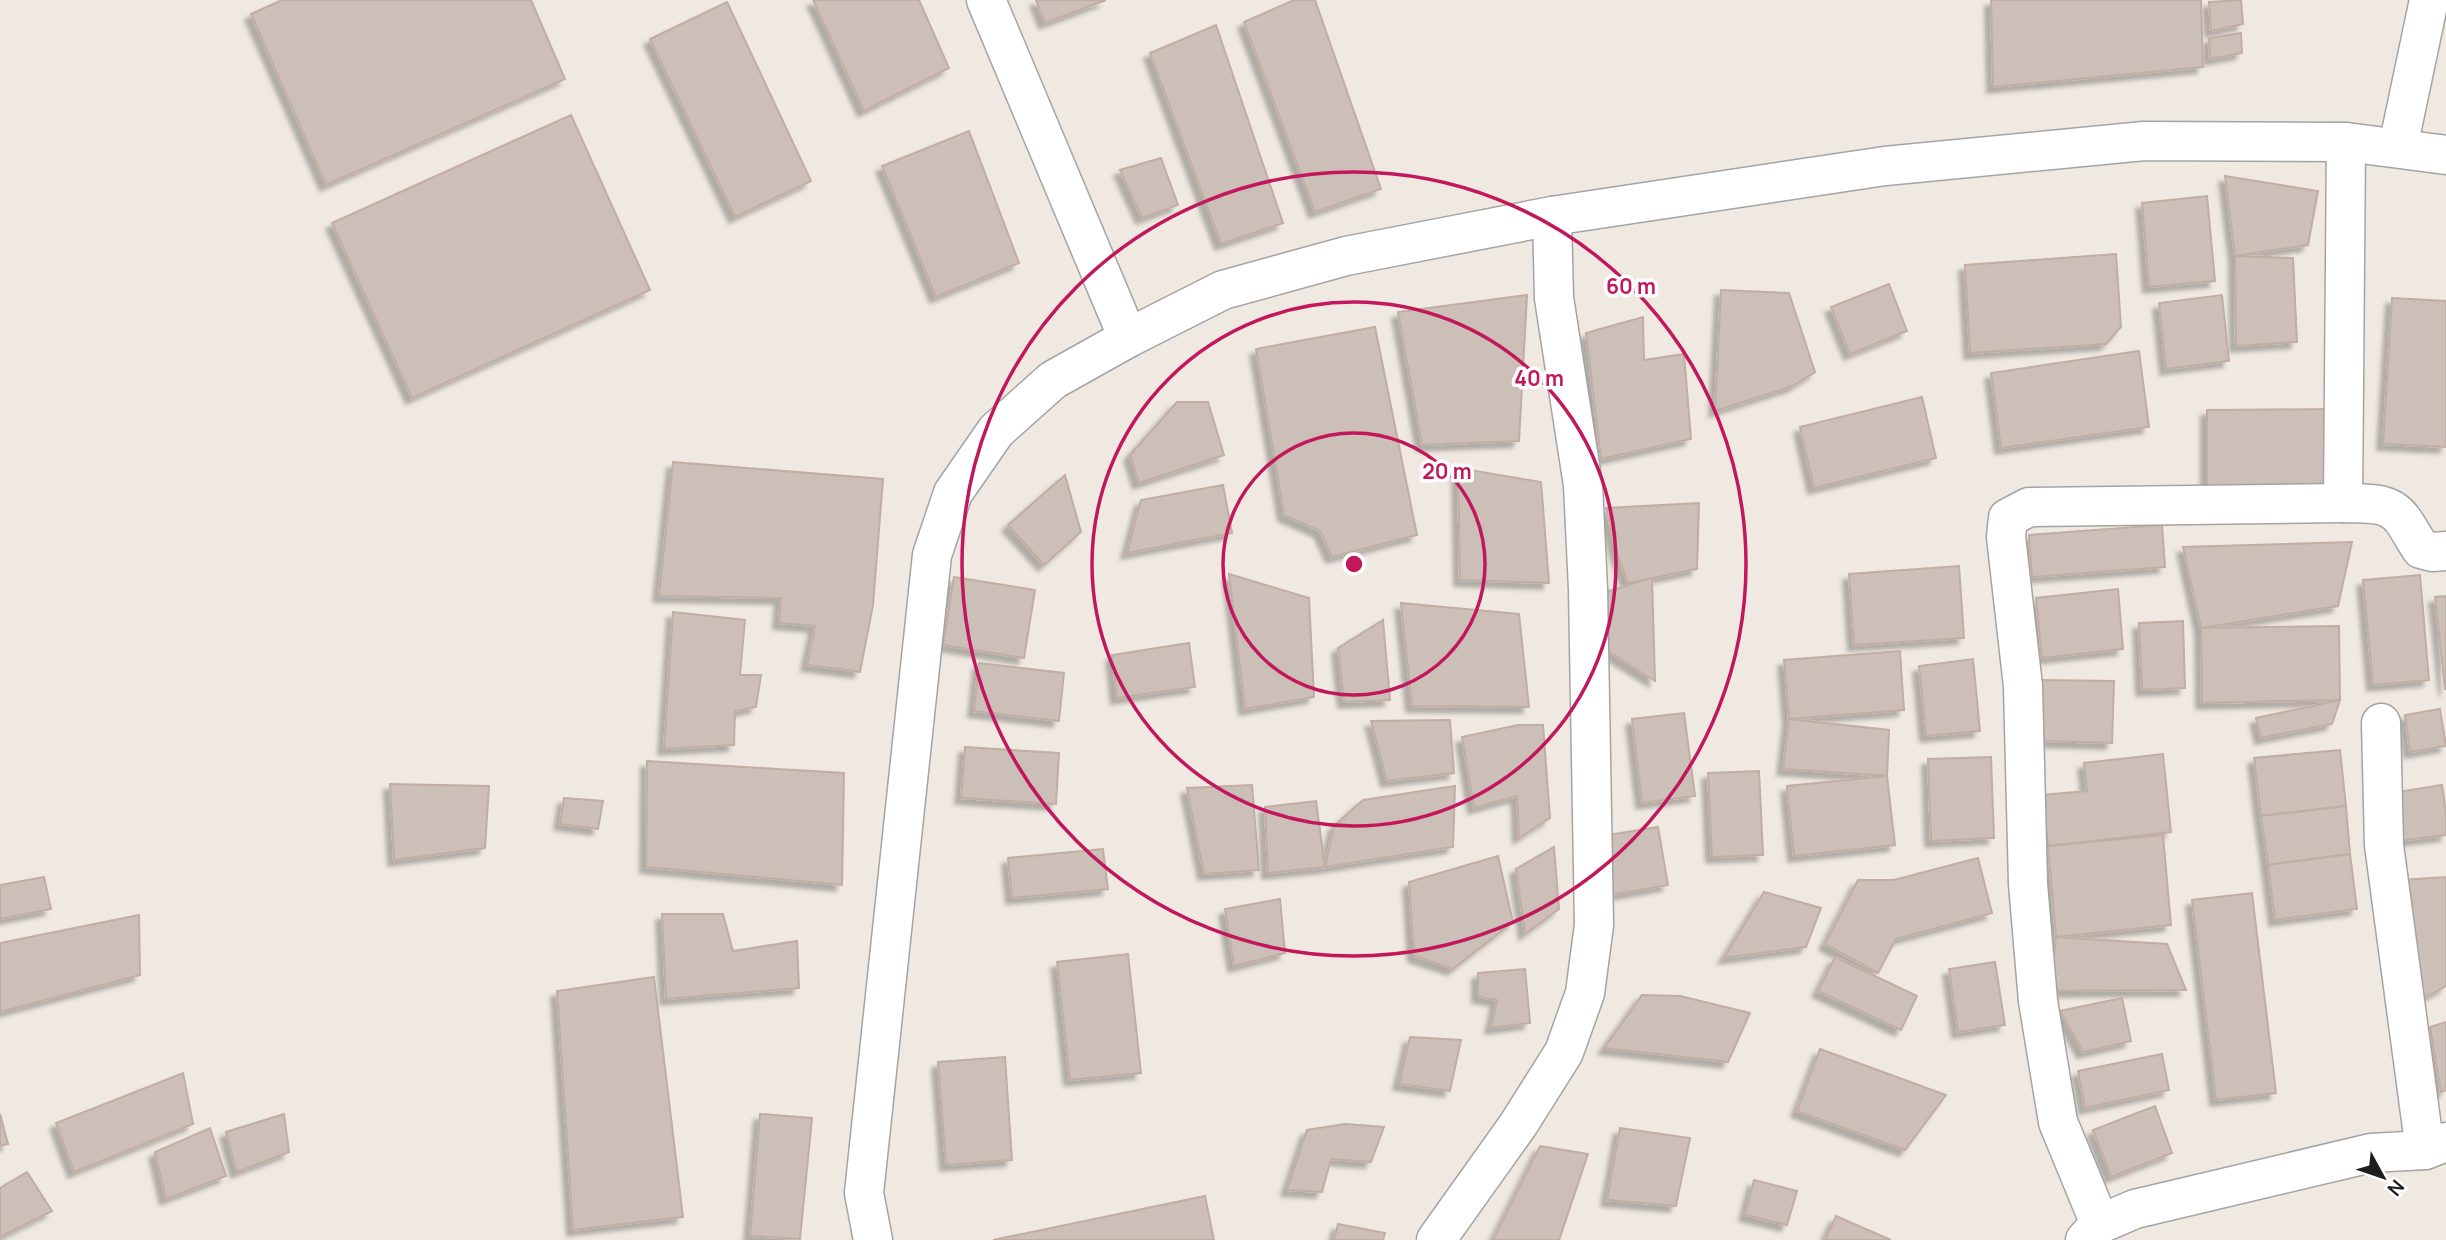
<svg xmlns="http://www.w3.org/2000/svg" width="2446" height="1240" font-family="Manrope,sans-serif">
	<style>
		.building { fill: #cbbfb7; stroke: #c2ada2; stroke-width: 2; filter: url(#shadow) }
		.lines { fill: none; stroke-linecap: round; stroke-linejoin: round }
		.minor-casing { stroke: #a4a4a4; stroke-width: 41 }
		.minor { stroke: #fff; stroke-width: 38 }
		.ring { fill: none; stroke: #c2185b; stroke-width: 3.5 }
		.centre { fill: #c2185b; stroke: #fff; stroke-width: 3.5 }
		.ring-label { font-size: 21px; text-anchor: middle; font-weight: bold; fill: #c2185b; stroke: #fff; stroke-width: 7; stroke-linejoin: round; paint-order: stroke }
	</style>
	<defs>
		<filter id="shadow"><feDropShadow dx="-6" dy="6" stdDeviation="2" flood-color="#0004"/></filter>
	</defs>
	<rect width="100%" height="100%" fill="#efe9e1"/>
	<g class="building">
		<polygon points="282,0 531,0 565,79 326,185 251,14"/>
		<polygon points="813,0 919,0 949,68 864,111"/>
		<polygon points="1036,0 1106,0 1045,23"/>
		<polygon points="1294,0 1315,0 1381,189 1315,212 1244,22"/>
		<polygon points="1991,0 2201,0 2203,67 1993,87"/>
		<polygon points="2241,0 2243,24 2211,31 2209,2"/>
		<polygon points="727,2 811,181 735,217 650,39"/>
		<polygon points="1216,25 1283,223 1221,244 1150,53"/>
		<polygon points="2241,33 2242,53 2210,59 2209,38"/>
		<polygon points="571,115 650,290 412,398 332,223"/>
		<polygon points="969,131 1019,263 936,297 882,166"/>
		<polygon points="1161,158 1178,205 1142,218 1120,170"/>
		<polygon points="2225,176 2318,191 2308,245 2235,256"/>
		<polygon points="2207,196 2215,281 2149,287 2142,203"/>
		<polygon points="2116,254 2121,327 2106,344 1970,353 1965,265"/>
		<polygon points="2235,256 2293,258 2297,342 2236,346"/>
		<polygon points="1889,284 1907,331 1850,354 1831,307"/>
		<polygon points="1721,290 1789,293 1815,372 1793,386 1715,411"/>
		<polygon points="1527,295 1519,441 1422,445 1398,312"/>
		<polygon points="2222,295 2229,361 2166,369 2159,303"/>
		<polygon points="2392,298 2446,301 2446,447 2383,444"/>
		<polygon points="1643,317 1644,360 1684,354 1691,439 1601,459 1586,333"/>
		<polygon points="1375,327 1417,535 1332,557 1320,531 1284,515 1256,349"/>
		<polygon points="2139,351 2149,427 2001,448 1991,373"/>
		<polygon points="1922,397 1936,458 1814,488 1800,427"/>
		<polygon points="1177,402 1208,402 1224,455 1139,483 1130,455"/>
		<polygon points="2333,409 2333,497 2207,497 2207,410"/>
		<polygon points="673,462 883,479 873,605 860,672 807,665 815,626 779,623 781,598 659,596"/>
		<polygon points="1458,468 1541,482 1549,583 1460,580"/>
		<polygon points="1065,475 1081,532 1044,565 1008,525"/>
		<polygon points="1223,485 1232,533 1127,553 1141,500"/>
		<polygon points="1699,503 1697,569 1628,583 1616,551 1606,508"/>
		<polygon points="2162,525 2165,567 2032,577 2029,535"/>
		<polygon points="2352,542 2338,606 2201,628 2183,547"/>
		<polygon points="1959,566 1964,638 1854,645 1849,574"/>
		<polygon points="1229,574 1309,598 1314,697 1245,709"/>
		<polygon points="2420,575 2429,680 2373,685 2363,580"/>
		<polygon points="954,577 1035,590 1024,658 943,645"/>
		<polygon points="1652,578 1655,681 1598,645 1595,595"/>
		<polygon points="2118,589 2123,649 2042,658 2036,598"/>
		<polygon points="2446,596 2446,689 2445,689 2435,597"/>
		<polygon points="1401,603 1519,614 1529,707 1412,706"/>
		<polygon points="673,612 745,620 740,675 761,675 756,707 735,711 734,745 664,749"/>
		<polygon points="1383,620 1390,700 1344,702 1338,648"/>
		<polygon points="2183,621 2185,688 2142,690 2139,623"/>
		<polygon points="2339,626 2340,700 2202,703 2201,628"/>
		<polygon points="1189,643 1195,687 1117,698 1112,655"/>
		<polygon points="1900,651 1904,710 1789,719 1784,660"/>
		<polygon points="1973,659 1980,731 1926,736 1919,666"/>
		<polygon points="979,663 1064,673 1059,721 974,711"/>
		<polygon points="2041,680 2114,681 2112,743 2039,741"/>
		<polygon points="2340,700 2332,724 2261,738 2256,718"/>
		<polygon points="2440,709 2446,746 2410,752 2405,715"/>
		<polygon points="1684,713 1695,796 1642,803 1632,719"/>
		<polygon points="1789,719 1889,730 1887,776 1783,769"/>
		<polygon points="1450,720 1454,773 1387,781 1371,721"/>
		<polygon points="1518,725 1543,725 1550,818 1519,838 1517,796 1474,808 1462,737"/>
		<polygon points="965,747 1059,753 1056,804 961,798"/>
		<polygon points="2340,750 2346,806 2261,816 2254,758"/>
		<polygon points="2163,754 2171,832 2048,846 2042,795 2087,791 2084,763"/>
		<polygon points="1991,757 1994,838 1931,841 1928,759"/>
		<polygon points="647,761 844,773 842,885 646,867"/>
		<polygon points="1759,771 1763,855 1712,857 1708,773"/>
		<polygon points="1887,776 1895,845 1794,856 1787,786"/>
		<polygon points="390,784 489,786 485,848 394,860"/>
		<polygon points="1252,785 1259,870 1204,874 1187,788"/>
		<polygon points="2442,785 2446,812 2446,835 2399,841 2392,793"/>
		<polygon points="1455,786 1453,847 1325,867 1334,826 1363,800"/>
		<polygon points="564,798 603,801 598,829 560,824"/>
		<polygon points="1316,801 1325,867 1268,873 1265,807"/>
		<polygon points="2346,806 2350,854 2268,865 2261,816"/>
		<polygon points="1658,827 1668,885 1611,895 1602,836"/>
		<polygon points="2163,835 2171,925 2056,937 2048,846"/>
		<polygon points="1554,847 1559,909 1525,934 1516,869"/>
		<polygon points="1103,849 1108,889 1012,898 1008,858"/>
		<polygon points="2350,854 2357,909 2275,920 2268,865"/>
		<polygon points="1498,856 1513,922 1453,969 1414,956 1409,882"/>
		<polygon points="1978,858 1992,913 1896,939 1878,973 1825,944 1858,880 1894,880"/>
		<polygon points="44,877 51,909 0,919 0,885"/>
		<polygon points="2446,877 2446,986 2410,1006 2401,880"/>
		<polygon points="1764,892 1821,908 1806,947 1724,958"/>
		<polygon points="2252,893 2276,1093 2216,1100 2192,900"/>
		<polygon points="1280,899 1285,953 1234,966 1225,909"/>
		<polygon points="662,914 723,914 733,951 797,941 799,988 666,999"/>
		<polygon points="139,915 140,975 0,1012 0,943"/>
		<polygon points="2056,937 2167,944 2186,990 2050,991"/>
		<polygon points="1128,954 1141,1073 1070,1080 1057,962"/>
		<polygon points="1835,957 1917,996 1901,1030 1818,991"/>
		<polygon points="1995,962 2005,1025 1958,1032 1949,969"/>
		<polygon points="1525,969 1530,1023 1491,1028 1497,1000 1478,997 1478,973"/>
		<polygon points="654,977 683,1217 573,1230 557,991"/>
		<polygon points="1642,995 1680,996 1750,1013 1728,1062 1604,1048"/>
		<polygon points="2122,998 2131,1041 2083,1052 2060,1011"/>
		<polygon points="2446,1022 2446,1090 2441,1092 2430,1027"/>
		<polygon points="1410,1037 1461,1040 1450,1091 1399,1084"/>
		<polygon points="1820,1049 1946,1095 1905,1150 1797,1111"/>
		<polygon points="2162,1054 2169,1090 2085,1108 2078,1071"/>
		<polygon points="1005,1057 1012,1160 946,1165 938,1062"/>
		<polygon points="183,1073 193,1124 74,1172 56,1123"/>
		<polygon points="2155,1106 2172,1153 2111,1177 2093,1130"/>
		<polygon points="0,1114 8,1144 0,1146"/>
		<polygon points="284,1114 289,1152 237,1172 226,1132"/>
		<polygon points="760,1114 812,1118 800,1239 750,1236"/>
		<polygon points="1345,1124 1384,1127 1371,1162 1331,1159 1322,1192 1287,1190 1307,1130"/>
		<polygon points="210,1128 226,1176 166,1199 155,1152"/>
		<polygon points="1620,1128 1690,1138 1676,1206 1607,1200"/>
		<polygon points="1540,1146 1588,1154 1559,1240 1493,1240"/>
		<polygon points="27,1172 52,1211 0,1237 0,1188"/>
		<polygon points="1754,1180 1797,1191 1787,1225 1745,1215"/>
		<polygon points="1205,1196 1214,1240 993,1240"/>
		<polygon points="1836,1216 1891,1240 1825,1240"/>
		<polygon points="1338,1224 1385,1233 1383,1240 1334,1240"/>
	</g>
	<g class="lines">
		<g class="minor-casing">
			<g id="minor">
				<polyline points="986,0 1128,338"/>
				<path d="M2346 142 2343 503C2364 504 2388 500 2402 519 2409 528 2414 539 2421 549L2432 552 2446 551"/>
				<polyline points="2398,147 2429,0"/>
				<polyline points="2381,723 2384,845 2425,1150"/>
				<polyline points="2100,1224 2058,1122 2038,1001 2028,884 2023,686 2006,537 2008,518 2029,507 2343,503"/>
				<polyline points="873,1240 864,1193 932,555 953,493 996,431 1053,380 1128,338 1223,290 1346,256 1552,216 1885,166 2144,141 2346,142 2446,155"/>
				<polyline points="1436,1240 1518,1125 1564,1052 1585,993 1594,925 1588,589 1583,485 1554,298 1552,216"/>
				<polyline points="2085,1240 2100,1224 2135,1209 2371,1153 2425,1150 2446,1142"/>
			</g>
		</g>
		<use href="#minor" class="minor"/>
	</g>
	<g class="ring">
		<circle cx="1354" cy="564" r="131"/>
		<circle cx="1354" cy="564" r="262"/>
		<circle cx="1354" cy="564" r="392"/>
	</g>
	<circle cx="1354" cy="564" r="10" class="centre"/>
	<g class="ring-label">
		<text x="1631" y="294">60 m</text>
		<text x="1539" y="386">40 m</text>
		<text x="1447" y="479">20 m</text>
	</g>
	<g transform="translate(2383 1177) rotate(130)" stroke="#ffffff" stroke-width="5" paint-order="stroke">
	<path d="M0-5L12 26L0 18L-12 26Z" fill="#1d1d1d"/>
	<text y="-10" font-size="19" font-weight="bold" text-anchor="middle" fill="#1d1d1d">N</text>
	</g>
</svg>
